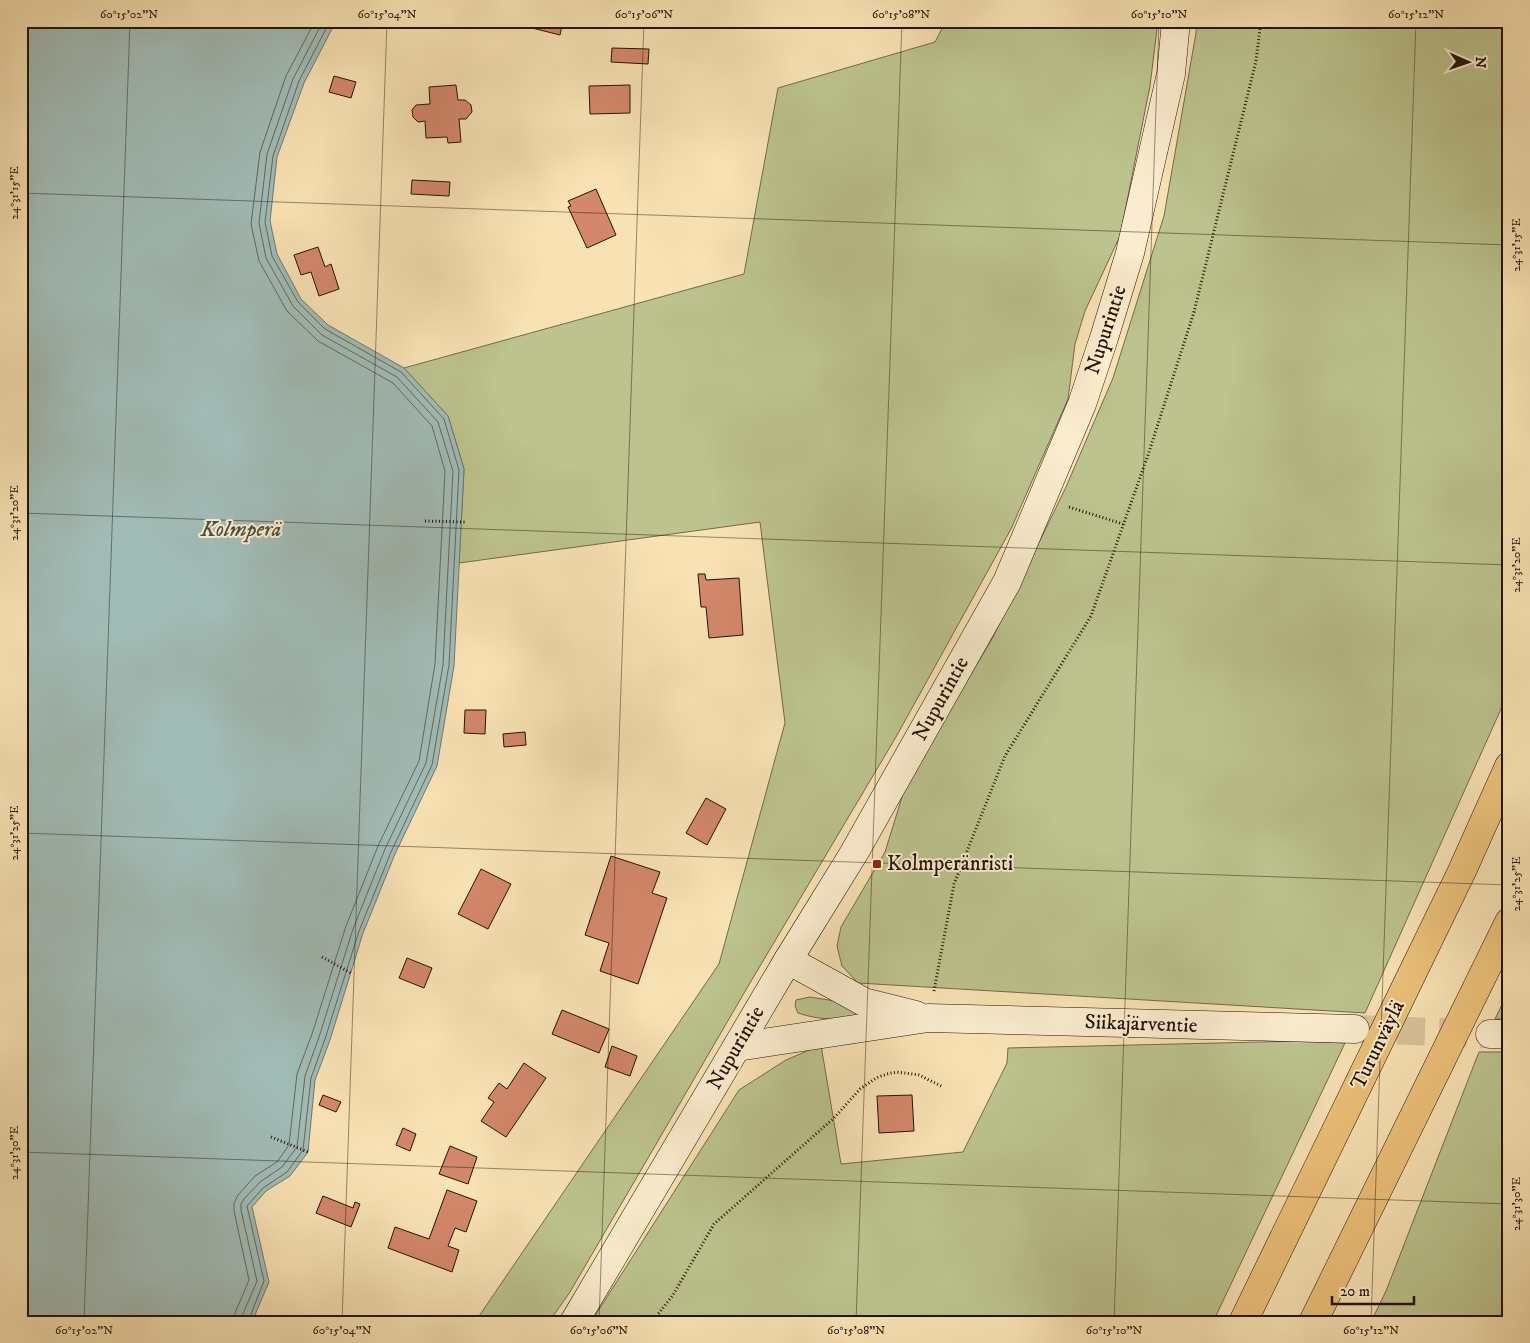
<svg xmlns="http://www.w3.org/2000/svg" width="1530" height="1343" font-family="'IM FELL DW Pica',serif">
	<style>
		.green { fill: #bcc38e; stroke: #706a4a }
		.water { fill: #a1bcb7; stroke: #6f7870 }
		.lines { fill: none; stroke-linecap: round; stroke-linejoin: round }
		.shore { stroke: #62675e; stroke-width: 1 }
		.building { fill: #d3876b; stroke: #231205 }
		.secondary-tunnel { stroke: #d8c39a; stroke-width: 28; stroke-dasharray: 28 14; stroke-linecap: butt }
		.secondary-casing { stroke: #231205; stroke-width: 29 }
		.highway-casing { stroke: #231205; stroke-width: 29 }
		.path { stroke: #231205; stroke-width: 3; stroke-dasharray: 1 2.5; stroke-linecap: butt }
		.secondary { stroke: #faecce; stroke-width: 28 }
		.highway { stroke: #ecc17a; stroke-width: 28 }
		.ticks { fill: none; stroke: #231205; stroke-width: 1; stroke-opacity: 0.45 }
		.poi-dot { fill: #8f2418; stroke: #faecce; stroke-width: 2 }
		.labels { text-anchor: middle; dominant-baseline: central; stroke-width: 4; stroke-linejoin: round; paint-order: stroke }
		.street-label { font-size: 21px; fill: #231205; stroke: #faecce }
		.poi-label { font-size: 21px; fill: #231205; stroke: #faecce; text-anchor: start }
		.water-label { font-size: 22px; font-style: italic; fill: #4f4e43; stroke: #faecce }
		.neatline { fill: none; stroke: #231205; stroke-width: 2 }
		.ticks-label { font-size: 12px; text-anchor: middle; fill: #231205 }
	</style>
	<rect width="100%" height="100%" fill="#f8e2b4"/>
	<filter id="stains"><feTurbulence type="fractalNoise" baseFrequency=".004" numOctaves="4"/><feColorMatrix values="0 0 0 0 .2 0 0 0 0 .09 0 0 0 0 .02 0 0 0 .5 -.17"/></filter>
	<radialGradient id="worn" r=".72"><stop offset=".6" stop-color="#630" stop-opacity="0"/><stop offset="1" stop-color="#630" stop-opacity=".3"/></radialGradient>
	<g class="green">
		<polygon points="946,21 1158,21 1150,86 1120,236 1085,311 1075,344 1068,399 1011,529 896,737 747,988 570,1292 549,1322 475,1322 719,964 785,723 760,522 459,563 464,469 448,416 404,368 744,274 778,88 935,42"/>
		<polygon points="1197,21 1509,21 1509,691 1365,1013 858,983 842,966 837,946 841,927 885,852 906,784 993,637 1066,487 1113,378 1164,216 1196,33"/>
		<polygon points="1509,990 1509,1020 1495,1019"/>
		<path d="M810 997 835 1001 860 1012 859 1018C838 1020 818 1020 798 1013L795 1006 796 1000Z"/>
		<polygon points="1302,1041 1345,1043 1213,1322 591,1322 739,1090 786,1060 821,1045 841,1164 963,1152 1007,1063 1008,1048"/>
		<polygon points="1479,1052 1509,1052 1509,1322 1371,1322 1386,1291"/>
	</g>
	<polygon class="water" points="21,21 336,21 304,83 277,157 270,221 277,254 301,299 328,325 404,368 448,416 464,469 454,666 437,766 395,854 363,933 330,1040 315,1080 308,1152 290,1176 266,1191 252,1207 269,1282 252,1322 21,1322"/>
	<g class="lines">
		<g class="shore">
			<polyline points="234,1322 235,1313 249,1280 234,1211 234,1203 238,1195 255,1176 277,1162 289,1145 297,1074 312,1034 346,926 378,846 419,761 435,664 445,471 432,426 393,383 318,341 287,311 259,261 251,224 260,152 286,76 315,21"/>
			<polyline points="241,1322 242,1316 257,1281 241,1210 241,1204 244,1199 260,1182 282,1167 297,1147 305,1076 319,1037 353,929 385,849 426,763 443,665 453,471 438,422 397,377 322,335 293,306 266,258 259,223 267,154 293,79 323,21"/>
			<polyline points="248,1322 264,1281 247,1206 263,1188 287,1172 303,1150 311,1078 325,1039 359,931 391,852 432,765 449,665 459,470 444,419 401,372 325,329 298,302 272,256 265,222 273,156 299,81 330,21"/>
		</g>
	</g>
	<g class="building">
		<polygon points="529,21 563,21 560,35 528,27"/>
		<polygon points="612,48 649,49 648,64 611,62"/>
		<polygon points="334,76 356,82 351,98 329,92"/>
		<polygon points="456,85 458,100 465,100 471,105 472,112 466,119 459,119 461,142 448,143 447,137 426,138 425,121 418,122 413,117 412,110 416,105 430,104 429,87"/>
		<polygon points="630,85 630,113 590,114 589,86"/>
		<polygon points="412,180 450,182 449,196 411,194"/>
		<polygon points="596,189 616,235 587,248 568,207 571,206 568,201"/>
		<polygon points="318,247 325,267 331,264 339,289 319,296 311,272 301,275 294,255"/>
		<polygon points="698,574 705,574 706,580 739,578 743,635 709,638 706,607 701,607"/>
		<polygon points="465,710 486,710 485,734 464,733"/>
		<polygon points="525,732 526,745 504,747 503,734"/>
		<polygon points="706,798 726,809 707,845 686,833"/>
		<polygon points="611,856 660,872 652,893 667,898 638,984 600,971 609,943 585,935"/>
		<polygon points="481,869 511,884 488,929 458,914"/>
		<polygon points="407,958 432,968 424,988 399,978"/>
		<polygon points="562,1010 609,1029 599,1053 552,1034"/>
		<polygon points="612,1046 637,1056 630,1076 605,1067"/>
		<polygon points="524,1063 546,1078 506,1137 481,1121 494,1102 488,1098 499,1083 507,1089"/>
		<polygon points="323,1095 341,1102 336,1112 319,1105"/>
		<polygon points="912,1095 914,1131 879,1133 877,1096"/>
		<polygon points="403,1128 416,1134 410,1151 396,1145"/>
		<polygon points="450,1146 477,1157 468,1184 439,1174"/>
		<polygon points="447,1190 477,1201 466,1232 455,1228 448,1246 459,1250 452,1272 388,1248 395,1227 429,1239"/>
		<polygon points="323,1196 353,1208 355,1202 360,1204 351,1227 316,1213"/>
	</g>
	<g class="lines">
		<polyline class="secondary-tunnel" points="1355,1029 1490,1034"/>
		<g class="secondary-casing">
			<g id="secondary">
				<polyline points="788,960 864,1002 916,1015"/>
				<polyline points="1490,1034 1509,1034"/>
				<polyline points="737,1047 928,1018 1355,1029"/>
				<polyline points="574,1322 788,960 854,853 1007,582 1082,404 1104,338 1130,253 1171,74 1176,21"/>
			</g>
		</g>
		<g class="highway-casing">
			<g id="highway">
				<polyline points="1243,1322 1462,871 1509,766"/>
				<polyline points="1313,1322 1509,922"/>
			</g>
		</g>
		<g class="path">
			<polyline points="1069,507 1123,524"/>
			<polyline points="425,521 465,522"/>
			<polyline points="322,957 351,973"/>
			<polyline points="934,991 954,884 1005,756 1091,616 1148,455 1194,312 1256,61 1261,21"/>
			<polyline points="271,1137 308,1152"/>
			<polyline points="652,1322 673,1295 714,1224 834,1118 860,1089 876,1078 887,1074 897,1072 919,1075 943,1087"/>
		</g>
		<use href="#secondary" class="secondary"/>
		<use href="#highway" class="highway"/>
	</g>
	<path class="ticks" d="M21 193 1509 245M21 513 1509 565M21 833 1509 885M21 1152 1509 1204M84 1322 130 21M342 1322 387 21M599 1322 644 21M856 1322 902 21M1114 1322 1159 21M1371 1322 1416 21"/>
	<rect class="poi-dot" x="872" y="859" width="10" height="10" rx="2.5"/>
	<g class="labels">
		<g class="street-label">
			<text transform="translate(1106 330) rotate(-72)">Nupurintie</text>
			<text transform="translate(941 699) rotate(-61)">Nupurintie</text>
			<text transform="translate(1141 1024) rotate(2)">Siikajärventie</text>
			<text transform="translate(1378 1045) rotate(-64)">Turunväylä</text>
			<text transform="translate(736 1048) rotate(-60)">Nupurintie</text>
		</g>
		<g class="poi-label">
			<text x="887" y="864">Kolmperänristi</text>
		</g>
		<g class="water-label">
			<text x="241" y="529">Kolmperä</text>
		</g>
	</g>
	<rect width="1530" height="1343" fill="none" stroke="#f8e2b4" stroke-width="55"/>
	<g transform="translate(1468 62) rotate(92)" stroke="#faecce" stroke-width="4" paint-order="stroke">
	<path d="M0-4L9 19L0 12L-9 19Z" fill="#231205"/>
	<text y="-8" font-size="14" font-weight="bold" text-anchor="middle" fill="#231205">N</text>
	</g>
	<path d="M1332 1296v8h82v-8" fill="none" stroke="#231205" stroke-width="2.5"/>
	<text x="1340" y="1296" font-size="15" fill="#231205" stroke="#faecce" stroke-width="4" paint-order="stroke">20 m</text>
	<rect x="28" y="28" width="1474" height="1288" class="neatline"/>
	<g class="ticks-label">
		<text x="129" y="18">60°15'02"N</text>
		<text x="387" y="18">60°15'04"N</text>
		<text x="644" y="18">60°15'06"N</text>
		<text x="901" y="18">60°15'08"N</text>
		<text x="1159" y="18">60°15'10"N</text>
		<text x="1416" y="18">60°15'12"N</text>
		<text transform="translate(14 193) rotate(-90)" y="4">24°31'15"E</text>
		<text transform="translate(1516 245) rotate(-90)" y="4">24°31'15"E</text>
		<text transform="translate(14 513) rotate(-90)" y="4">24°31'20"E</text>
		<text transform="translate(1516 565) rotate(-90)" y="4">24°31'20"E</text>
		<text transform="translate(14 833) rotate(-90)" y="4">24°31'25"E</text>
		<text transform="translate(1516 884) rotate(-90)" y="4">24°31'25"E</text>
		<text transform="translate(14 1153) rotate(-90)" y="4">24°31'30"E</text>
		<text transform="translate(1516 1204) rotate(-90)" y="4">24°31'30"E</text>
		<text x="84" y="1334">60°15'02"N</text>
		<text x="342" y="1334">60°15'04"N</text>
		<text x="599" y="1334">60°15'06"N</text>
		<text x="856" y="1334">60°15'08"N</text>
		<text x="1114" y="1334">60°15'10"N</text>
		<text x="1371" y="1334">60°15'12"N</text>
	</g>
	<rect width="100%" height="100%" filter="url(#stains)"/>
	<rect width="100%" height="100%" fill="url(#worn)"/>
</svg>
